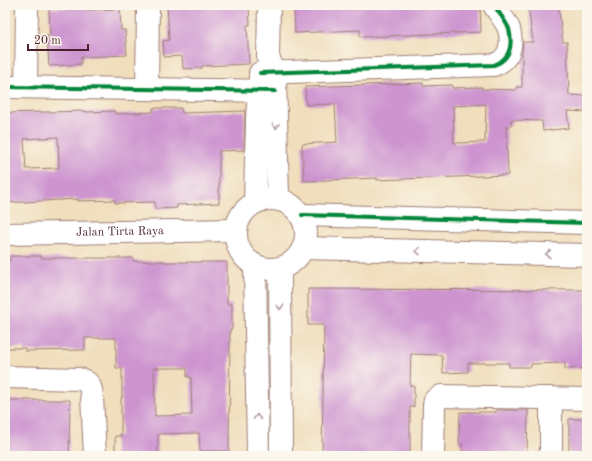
<svg xmlns="http://www.w3.org/2000/svg" width="592" height="461" font-family="'Old Standard TT',serif">
	<style>
		.building { fill: #cd94d0; fill-rule: evenodd }
		.lines { fill: none; stroke-linecap: round; stroke-linejoin: round }
		.minor-casing { stroke: #9d7e74; stroke-width: 24 }
		.minor { stroke: #fff; stroke-width: 22 }
		.cycleway-casing { stroke: #fbf7ec; stroke-width: 6 }
		.cycleway { stroke: #00873e; stroke-width: 4 }
		.oneway { stroke: #ae9aa0 }
		.labels { text-anchor: middle; dominant-baseline: central; stroke-width: 3; stroke-linejoin: round; paint-order: stroke }
		.street-label { font-size: 12px; fill: #4a1f2b; stroke: #fbf7ec }
	</style>
	<rect width="100%" height="100%" fill="#fbf7ec"/>
	<filter id="ink" filterUnits="userSpaceOnUse"><feTurbulence type="fractalNoise" baseFrequency=".025" numOctaves="2"/><feDisplacementMap in="SourceGraphic" scale="8" xChannelSelector="R" yChannelSelector="G"/><feConvolveMatrix kernelMatrix="1 2 1 2 8 2 1 2 1" color-interpolation-filters="sRGB"/></filter>
	<filter id="wash" filterUnits="userSpaceOnUse"><feTurbulence type="fractalNoise" baseFrequency=".012" numOctaves="4" result="noise"/><feDisplacementMap in="SourceGraphic" scale="16" xChannelSelector="R" yChannelSelector="G"/><feGaussianBlur stdDeviation="0.9" result="paint"/><feColorMatrix in="noise" values="0 0 0 0 0 0 0 0 0 0 0 0 0 0 0 0 0 1.4 0 .05"/><feComposite in="paint" operator="in"/></filter>
	<g filter="url(#wash)">
		<rect width="100%" height="100%" fill="#f0debc"/>
		<g id="blocks">
			<g class="building">
				<polygon points="167,5 249,5 250,25 247,25 249,64 202,66 202,68 183,69 182,56 164,57 163,41 169,40"/>
				<polygon points="326,5 480,5 481,32 360,37 360,30 295,33 294,7"/>
				<path d="M528 5H558L563 42H567L569 95 587 96V112L567 111 569 128 543 131 542 121 511 120V126H506L508 175 377 180V178L304 181 302 144 337 142 335 104 306 105 305 87 423 83V86L452 85V88L482 87V89L516 90V87H522V52L523 42H533ZM486 104 485 142 454 143 453 106Z"/>
				<polygon points="87,7 87,10 120,9 121,30 125,30 127,55 81,57 81,64 49,66 47,35 50,35 49,8"/>
				<path d="M153 108H181L182 113 245 111 244 150 219 151V203L177 205V208L155 209V202L115 203V200L78 201V199L5 203V113L86 111V112L115 111V114L153 112ZM58 137 59 168 26 169 24 139Z"/>
				<path d="M10 256H41V258H133V261H164V262H227V304H232V329H230L229 451H200L199 433 158 434V456H115V436H121V398H122V368H116V338H85V350L25 351V348H5V261H10ZM154 368H187V377H191L192 415 155 416Z"/>
				<polygon points="308,289 587,290 587,368 565,369 565,363 531,364 531,367 509,367 509,363 468,363 468,372 443,373 442,355 411,354 410,386 414,386 414,407 410,407 410,456 322,456 324,325 308,325"/>
				<polygon points="5,400 70,400 69,456 5,456"/>
				<polygon points="496,410 528,410 527,456 462,456 462,444 459,444 460,412 496,412"/>
				<rect x="569" y="419" width="18" height="37"/>
			</g>
		</g>
	</g>
	<g filter="url(#ink)">
		<use href="#blocks" fill-opacity="0" stroke="#9d7e74" stroke-width="1"/>
		<g class="lines">
			<g class="minor-casing">
				<g id="minor">
					<polyline points="269,5 268,57 275,73 278,198"/>
					<path d="M260 73 494 65C510 59 513 45 509 29 506 21 498 12 494 5"/>
					<polyline points="5,87 275,91"/>
					<polyline points="26,87 27,5"/>
					<polyline points="147,89 148,5"/>
					<circle cx="271" cy="234" r="35"/>
					<polyline points="255,202 257,118 260,77"/>
					<polyline points="302,215 587,223"/>
					<path id="s1" d="M5 234 236 230"/>
					<polyline points="303,248 587,255"/>
					<polyline points="255,266 258,456"/>
					<polyline points="280,268 281,456"/>
					<path d="M5 377 79 379C89 381 91 386 92 396L95 456"/>
					<polyline points="551,398 551,456"/>
					<polyline points="433,456 434,405 435,400 441,396 587,399"/>
				</g>
			</g>
			<use href="#minor" class="minor"/>
			<g class="cycleway-casing">
				<g id="cycleway">
					<path d="M260 73 494 65C510 59 513 45 509 29 506 21 498 12 494 5"/>
					<polyline points="5,87 275,91"/>
					<polyline points="302,215 587,223"/>
				</g>
			</g>
			<use href="#cycleway" class="cycleway"/>
		</g>
		<defs><path id="oneway-chevron" d="M-2-3.5L2.5 0L-2 3.5" fill="none" stroke-width="1.6" stroke-linecap="round" stroke-linejoin="round"/></defs>
		<g class="oneway">
			<use href="#oneway-chevron" transform="translate(276 126) rotate(88)"/>
			<use href="#oneway-chevron" transform="translate(418 251) rotate(-179)"/>
			<use href="#oneway-chevron" transform="translate(548 254) rotate(-179)"/>
			<use href="#oneway-chevron" transform="translate(280 307) rotate(90)"/>
			<use href="#oneway-chevron" transform="translate(257 417) rotate(-91)"/>
		</g>
	</g>
	<g class="labels">
		<g class="street-label">
			<text stroke="none"><textPath href="#s1" startOffset="115">Jalan Tirta Raya</textPath></text>
		</g>
	</g>
	<rect width="592" height="461" fill="none" stroke="#fbf7ec" stroke-width="20"/>
	<path d="M28 44v6h60v-6" fill="none" stroke="#4a1f2b" stroke-width="2"/>
	<text x="34" y="44" font-size="12" fill="#4a1f2b" stroke="#fbf7ec" stroke-width="3" paint-order="stroke">20 m</text>
</svg>
